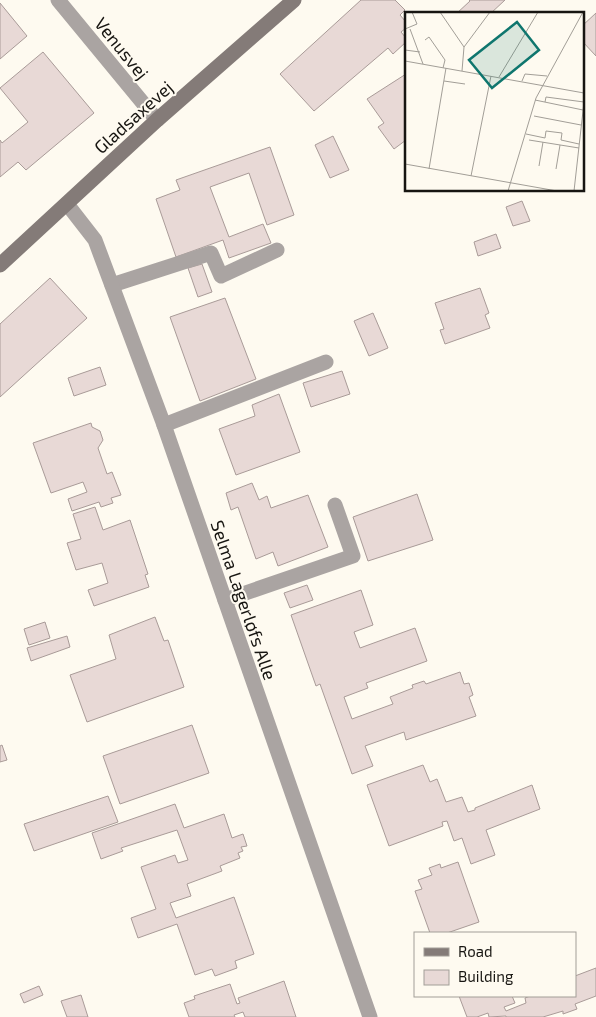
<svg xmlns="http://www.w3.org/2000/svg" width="596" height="1017" font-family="'Exo 2',sans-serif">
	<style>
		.building { fill: #e8d9d6; stroke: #a99b98 }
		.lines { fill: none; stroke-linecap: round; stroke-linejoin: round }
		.lane { stroke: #aaa4a2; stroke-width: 15 }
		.street { stroke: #aaa4a2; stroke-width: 15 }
		.secondary { stroke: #847b78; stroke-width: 15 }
		.labels { text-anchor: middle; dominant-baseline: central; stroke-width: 4; stroke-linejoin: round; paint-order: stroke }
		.street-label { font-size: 18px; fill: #171511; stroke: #fefaf0 }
		.inset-road { fill: none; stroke: #a29e97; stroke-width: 1 }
		.view { fill: #0f766e; fill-opacity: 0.15; stroke: #0f766e; stroke-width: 2.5 }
		.inset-edge { fill: none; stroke: #171511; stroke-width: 2.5 }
	</style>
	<rect width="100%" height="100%" fill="#fefaf0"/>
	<g class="building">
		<polygon points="361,0 395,0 405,10 400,15 406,22 406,28 401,32 406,38 406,42 393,54 388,48 314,111 280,74"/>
		<polygon points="469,0 505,0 490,14 456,14 470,1"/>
		<polygon points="0,3 27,36 0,59"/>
		<polygon points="596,13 596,56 582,41 582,26"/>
		<polygon points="43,52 94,113 26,170 18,162 0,177 0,140 2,143 28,122 0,88"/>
		<polygon points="406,74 406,140 394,149 378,127 384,123 367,99"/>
		<polygon points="333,136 349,170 330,178 315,145"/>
		<polygon points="270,147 294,215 267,225 249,173 210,187 229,237 263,224 271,243 229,258 223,240 176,257 156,199 180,190 176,180"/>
		<polygon points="522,201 530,221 513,226 506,207"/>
		<polygon points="496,234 501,248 478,256 474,242"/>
		<polygon points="202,264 212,292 198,297 188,268"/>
		<polygon points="50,278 87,318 0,397 0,324"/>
		<polygon points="480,288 489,313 485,315 490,328 445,344 440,330 444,329 435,303"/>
		<polygon points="225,298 256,379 200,401 170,317"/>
		<polygon points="373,313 388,348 369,356 354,321"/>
		<polygon points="100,367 106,385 74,396 68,378"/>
		<polygon points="342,371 350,394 311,407 303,383"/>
		<polygon points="279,394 300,452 236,475 219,429 255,416 252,405"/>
		<polygon points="91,423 92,427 100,431 103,440 98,448 107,474 112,472 121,495 111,498 113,503 101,507 99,502 72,511 68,499 87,492 83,482 51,493 33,443"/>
		<polygon points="252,483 259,500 267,496 271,508 308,495 328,547 278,566 273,552 256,559 238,507 231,510 226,493"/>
		<polygon points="417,494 433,540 368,561 353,517"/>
		<polygon points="95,507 103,530 130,520 148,574 145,575 149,587 94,606 88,590 108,583 102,563 76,570 67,543 81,539 73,514"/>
		<polygon points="307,585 313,600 290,608 284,593"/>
		<polygon points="361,590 373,625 354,632 360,648 415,628 427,661 366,683 368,688 344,697 352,719 393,704 390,697 413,688 412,685 424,681 426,684 460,672 464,684 469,683 473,695 469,697 476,716 406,740 404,732 365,746 373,766 352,774 320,684 316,686 291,615"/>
		<polygon points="155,617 164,641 168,640 184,687 87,722 70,675 116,659 109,635"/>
		<polygon points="45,622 50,638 29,645 24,629"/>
		<polygon points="67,636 70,647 31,661 27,648"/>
		<polygon points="192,725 209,773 120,804 103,756"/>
		<polygon points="2,745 7,760 0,762 0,746"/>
		<polygon points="423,765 430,782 437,779 446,802 462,797 468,812 475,810 475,808 532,785 540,809 486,830 495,855 471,864 462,838 454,841 447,821 442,822 443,826 389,846 367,785"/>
		<polygon points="108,796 118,822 34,851 24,824"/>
		<polygon points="175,804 184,828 224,814 232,838 243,834 247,846 241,847 243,851 238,853 240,858 220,866 222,871 187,884 191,896 170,903 176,918 234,897 254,954 235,961 237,968 215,976 212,969 195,975 177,924 138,938 131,918 156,909 141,867 175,855 178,863 188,860 177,830 121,848 123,851 101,859 92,833"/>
		<polygon points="458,862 479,922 447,933 430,933 415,891 422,889 418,880 432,875 429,868 440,864 441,868"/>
		<polygon points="596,968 596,996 575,1004 577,1009 563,1014 563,1011 543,1017 506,1017 506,1016 489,1017 488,1013 477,1017 467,1017 459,996 512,996 515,1003 504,1007 506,1011 526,1003 525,998 530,996 575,996 575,976"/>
		<polygon points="284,981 296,1017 245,1017 243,1012 234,1015 235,1017 189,1017 184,1003 195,999 194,996 230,984 237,1004 240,1003 238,998"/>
		<polygon points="39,986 43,995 24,1003 20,994"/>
		<polygon points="81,995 88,1017 67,1017 61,1001"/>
	</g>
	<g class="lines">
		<g class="lane">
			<polyline points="112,285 211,253 221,276 277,250"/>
			<polyline points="164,425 326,362"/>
			<polyline points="225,600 353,556 335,505"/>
		</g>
		<g class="street">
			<polyline points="58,0 157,120"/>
			<polyline points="67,204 95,240 164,425 370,1017"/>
		</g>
		<polyline class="secondary" points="0,265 157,120 294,0"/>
	</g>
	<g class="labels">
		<g class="street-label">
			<text transform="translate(122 48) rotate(51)">Venusvej</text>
			<text transform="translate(133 117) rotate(-42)">Gladsaxevej</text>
			<text transform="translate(244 600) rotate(71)">Selma Lagerløfs Alle</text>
		</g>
	</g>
	<g transform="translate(405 12)">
		<rect width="179" height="179" fill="#fefaf0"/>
		<path class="inset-road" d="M35 0 59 35 57 59M0 17 12 12 7 0M5 17 18 52M20 28 24 25 40 48 38 56M59 35 85 0M0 38 15 40M0 49 179 81M94 65 133 0M39 69 60 72M117 69 120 62 142 64M130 88 178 98M140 90 141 85 179 90M129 104 176 113M121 122 140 126 141 119 157 121 156 128 174 132M124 128 174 136M0 152 152 179M134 154 138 130M24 157 41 56M151 157 155 133M66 164 86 64M103 179 131 86 178 0M169 179 179 90"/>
		<path class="view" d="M112 10 134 38 87 76 64 48Z"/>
		<rect width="179" height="179" class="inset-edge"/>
	</g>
	<rect x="414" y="932" width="162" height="65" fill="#fefaf0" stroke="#a29e97"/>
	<rect x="424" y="948" width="25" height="8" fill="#847b78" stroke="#a29e97"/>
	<text x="458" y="957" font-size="15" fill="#171511">Road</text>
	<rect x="424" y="970" width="25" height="15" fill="#e8d9d6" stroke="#a29e97"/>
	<text x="458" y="982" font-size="15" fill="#171511">Building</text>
</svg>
